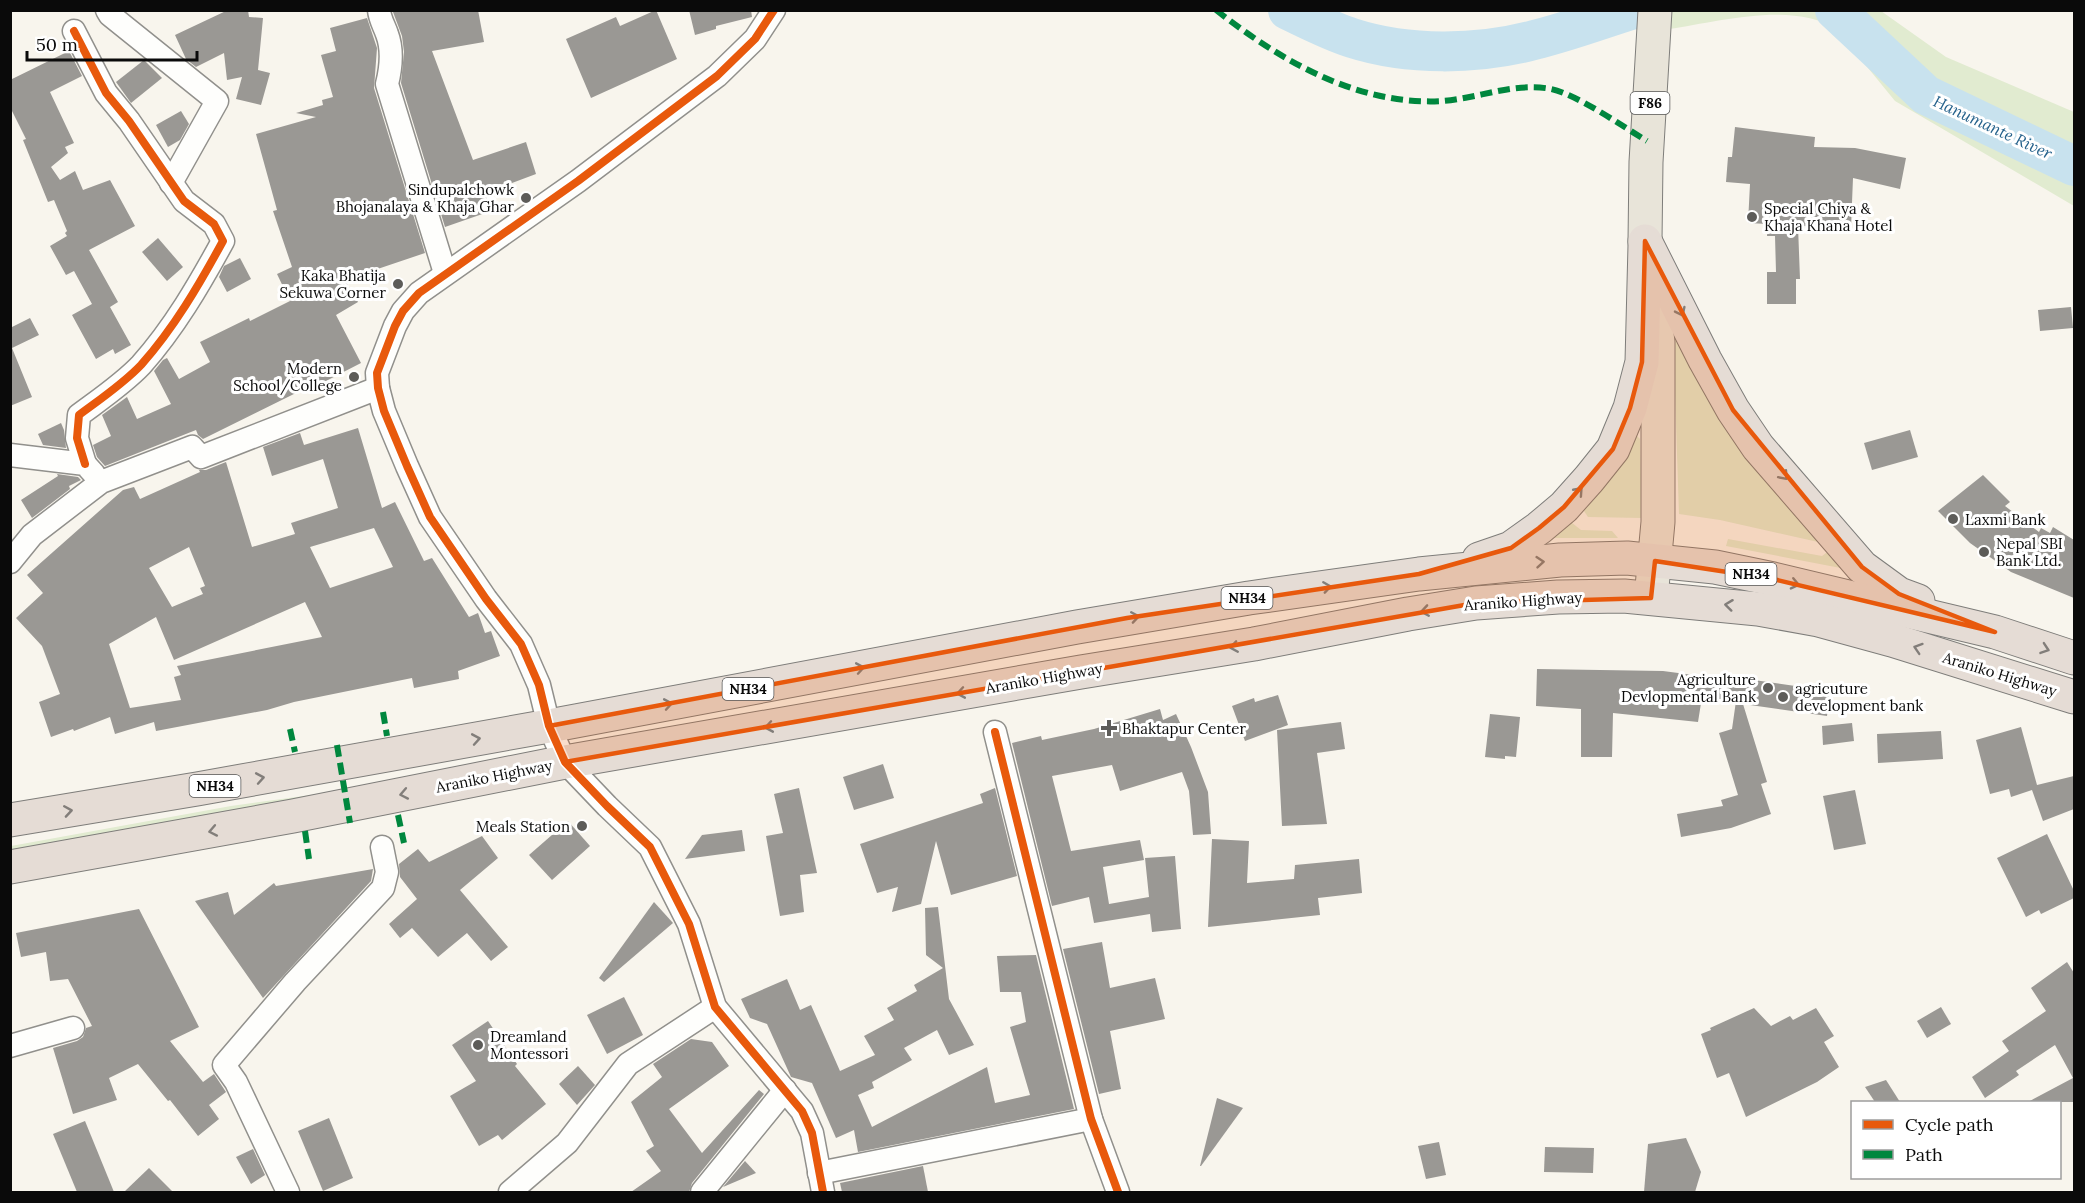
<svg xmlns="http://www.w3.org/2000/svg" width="2085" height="1203" font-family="Lora,serif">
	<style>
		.green { fill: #e1ebd0 }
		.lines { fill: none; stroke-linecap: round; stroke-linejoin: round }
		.river { stroke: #c8e2ee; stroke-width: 40 }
		.building { fill: #9a9894; fill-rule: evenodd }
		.street-casing { stroke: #91908c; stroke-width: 25 }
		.primary-casing { stroke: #7e7d7a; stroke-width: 35 }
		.highway-casing { stroke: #7e7d7a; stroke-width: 35 }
		.street { stroke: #fefefc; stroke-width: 22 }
		.primary { stroke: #e8e4d9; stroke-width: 33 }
		.highway { stroke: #e5dcd5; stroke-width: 33 }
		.quiet { stroke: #00873e; stroke-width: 6; stroke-dasharray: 12 6; stroke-linecap: butt }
		.cycleway-casing { stroke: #fff; stroke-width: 11 }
		.cycleway { stroke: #e8590c; stroke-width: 8 }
		.oneway { stroke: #827e7a }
		.marked { fill: #e8590c; fill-opacity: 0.2; stroke: #e8590c; stroke-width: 4.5; stroke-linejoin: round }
		.poi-dot { fill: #5d5c59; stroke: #fff; stroke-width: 2 }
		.labels { text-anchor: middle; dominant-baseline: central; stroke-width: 6; stroke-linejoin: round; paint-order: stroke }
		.shield { fill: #fff; stroke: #545454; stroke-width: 1.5 }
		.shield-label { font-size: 14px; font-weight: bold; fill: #0a0a0a }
		.poi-label { font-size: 15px; fill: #0a0a0a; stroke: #fff; text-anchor: start }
		.street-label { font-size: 15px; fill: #0a0a0a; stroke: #fff }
		.water-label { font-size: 16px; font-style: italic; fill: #24618b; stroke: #fff }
	</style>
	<rect width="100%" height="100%" fill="#f8f5ed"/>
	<g class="green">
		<path d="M1668 11H1881L1946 57 2074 112V206L1895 101 1837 30C1795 0 1717 22 1669 29Z"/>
		<polygon points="1673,332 1824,536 1818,542 1720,520 1679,514"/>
		<polygon points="1636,435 1640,439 1642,518 1588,517 1582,508"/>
		<polygon points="1567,519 1581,530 1612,531 1618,538 1552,538"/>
		<polygon points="1728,539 1822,556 1834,547 1851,570 1726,546"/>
		<polygon points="348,790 11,859 11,846 231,806"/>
	</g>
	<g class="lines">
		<g class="river">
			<path d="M1288 10C1309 20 1330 31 1352 38 1408 56 1477 55 1534 40 1567 32 1599 20 1631 10"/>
			<polyline points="1835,10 1926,95 2074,166"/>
		</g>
	</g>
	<g class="building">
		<polygon points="228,10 248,10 249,17 263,18 258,70 270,73 261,105 236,99 242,77 227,80 224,53 196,67 186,59 175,35"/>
		<polygon points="398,10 478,10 484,42 432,51 473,160 526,142 536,174 485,193 491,211 445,227 401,83 404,52 402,36 393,12"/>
		<polygon points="656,10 677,59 591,98 566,39 616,17 620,26"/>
		<polygon points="689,10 751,10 752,17 716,26 716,29 695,35"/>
		<polygon points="367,18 377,48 374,88 425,253 345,280 358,302 336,315 361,363 326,381 301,392 300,391 203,439 198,435 196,430 105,466 97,457 93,445 111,436 102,415 127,397 137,419 171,404 154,371 163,360 167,358 179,379 210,362 200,342 249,318 250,321 290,301 277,274 292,267 273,211 277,210 256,134 316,117 296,113 323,105 322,100 333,97 321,55 336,51 330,28"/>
		<polygon points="69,51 82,76 50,92 74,143 65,147 68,153 51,167 60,180 75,171 83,190 110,180 135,226 89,250 118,302 110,307 131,345 115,354 113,349 96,359 72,315 92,304 74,271 66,275 50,246 67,236 65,233 67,231 54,200 48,202 23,140 26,139 10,107 10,80"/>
		<polygon points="144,60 162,78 131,103 116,82"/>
		<polygon points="181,111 189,124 180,140 168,147 156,125"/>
		<polygon points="1735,127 1815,137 1814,147 1855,148 1906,158 1900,189 1853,178 1851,227 1798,226 1800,279 1796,279 1796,304 1767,304 1767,272 1776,272 1775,236 1767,236 1768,224 1748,223 1750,184 1726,182 1728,157 1732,157"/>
		<polygon points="158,238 183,267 167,281 142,252"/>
		<polygon points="240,258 251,279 227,292 219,277 224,266"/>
		<polygon points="2071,307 2073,328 2040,331 2038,310"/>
		<polygon points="30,318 39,335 12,348 32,397 10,406 10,328"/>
		<polygon points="61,423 64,430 66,448 43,445 38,434"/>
		<path d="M358 428 382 508 395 502 424 561 432 558 469 617 478 613 485 633 491 631 500 656 458 671 459 679 414 688 412 678 294 702 267 710 156 731 154 722 115 734 110 717 74 731 73 729 51 737 39 702 60 694 42 646 16 618 43 593 27 575 123 490 134 487 140 499 200 472 199 470H206L226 462 252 547 295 534 291 523 338 508 323 459 272 476 263 447 300 433 304 445ZM374 528 393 567 330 588 310 547ZM189 547 205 586 200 588 203 594 172 607 149 568ZM305 602 322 637 177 666 181 675 174 677 181 700 130 708 109 644 156 617 174 660Z"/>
		<polygon points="1910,430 1918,457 1872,470 1864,443"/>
		<polygon points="57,474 78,477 81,480 69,486 70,489 32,518 21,500 58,476"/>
		<polygon points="1983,475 2010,502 2005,506 2039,532 2041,528 2050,533 2053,527 2074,540 2074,598 2011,572 1970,543 1938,511"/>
		<polygon points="1537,669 1663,671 1739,681 1740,678 1830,691 1827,716 1743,704 1767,782 1761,784 1771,814 1731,828 1681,837 1677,814 1723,806 1721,800 1738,795 1719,733 1732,729 1736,701 1702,697 1698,722 1613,713 1612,757 1581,757 1581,709 1536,706"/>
		<polygon points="1278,695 1288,725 1245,741 1232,706 1254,698 1255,702"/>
		<polygon points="1160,709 1163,720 1176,714 1191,747 1208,792 1211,834 1193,835 1189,791 1182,772 1120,791 1112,765 1052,776 1071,851 1140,840 1144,860 1103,867 1109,904 1149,897 1145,858 1175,856 1181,929 1152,932 1150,914 1094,923 1089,897 1052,906 1012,743 1041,736 1042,740 1094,729"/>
		<polygon points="1490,714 1520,717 1516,757 1505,756 1505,759 1485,757"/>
		<polygon points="1341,722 1345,749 1317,753 1327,824 1282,826 1277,730"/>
		<polygon points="1852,723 1854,741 1823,745 1822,726"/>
		<polygon points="2021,727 2037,785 2074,776 2074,809 2043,821 2032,790 2011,797 2009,789 1990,794 1976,740"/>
		<polygon points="1941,731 1943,759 1878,763 1877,734"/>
		<polygon points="883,764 894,798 854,810 843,777"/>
		<polygon points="799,788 817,873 800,875 804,912 780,916 766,836 783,833 774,794"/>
		<polygon points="995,788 1017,876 951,895 936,841 921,904 892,912 898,887 877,893 860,844 983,803 980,794"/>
		<polygon points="1855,790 1866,844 1834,850 1823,796"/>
		<polygon points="568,821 590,846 552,880 529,855"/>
		<polygon points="742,830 745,851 685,859 702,835"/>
		<polygon points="2047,834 2074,891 2074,898 2041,914 2039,910 2026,917 1997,858"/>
		<polygon points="482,836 498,858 460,890 508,947 491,961 467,933 438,957 412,928 400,938 389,924 417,899 400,877 399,864 418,849 429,862"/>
		<polygon points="1212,839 1249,841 1247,883 1294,879 1295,865 1359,859 1362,893 1318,898 1320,915 1208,927"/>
		<polygon points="373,869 371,881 263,998 195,901 228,892 234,915 274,883 276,886"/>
		<polygon points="654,902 673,923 604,982 599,978"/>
		<polygon points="938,907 949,999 974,1045 949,1055 937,1030 904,1048 912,1060 872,1082 874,1088 858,1095 872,1127 987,1067 995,1103 1030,1095 1010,1027 1026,1022 1021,992 1000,992 997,956 1036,955 1074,1109 858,1152 854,1130 836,1138 812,1083 791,1077 767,1024 750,1018 741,999 787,979 800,1010 811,1005 840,1071 875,1055 864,1036 894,1020 887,1008 917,991 914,985 943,968 926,955 925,908"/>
		<polygon points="139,909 199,1027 170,1041 203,1082 214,1074 226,1092 209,1105 219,1119 198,1136 170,1100 168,1101 138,1064 109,1078 117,1100 73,1114 53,1048 77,1041 83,1037 86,1028 92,1026 68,979 50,981 46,952 21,957 16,933"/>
		<polygon points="1102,942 1110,988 1155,978 1165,1019 1110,1031 1121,1089 1099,1094 1063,949"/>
		<polygon points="2067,962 2074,973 2074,1102 2028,1102 2073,1078 2055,1045 2016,1071 2019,1075 1985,1098 1972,1077 2009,1051 2002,1041 2046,1011 2031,988"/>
		<polygon points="624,997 643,1035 607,1054 587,1015"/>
		<polygon points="1941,1007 1951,1024 1927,1038 1917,1021"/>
		<polygon points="1754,1008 1771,1026 1790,1016 1793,1020 1816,1008 1834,1036 1824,1042 1839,1067 1817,1082 1746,1117 1729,1073 1717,1078 1701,1034 1711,1030 1710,1028"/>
		<polygon points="488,1021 517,1064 515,1066 546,1104 502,1140 498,1135 479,1146 450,1096 476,1081 452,1045"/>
		<polygon points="691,1039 712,1042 729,1066 669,1109 702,1153 759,1090 764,1094 692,1183 689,1192 631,1192 661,1171 646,1151 654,1146 631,1102 662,1077 653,1064"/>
		<polygon points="578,1066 595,1085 577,1105 559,1084"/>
		<polygon points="1886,1080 1900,1102 1875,1102 1865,1087"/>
		<polygon points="1217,1098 1243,1108 1201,1166 1200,1166"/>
		<polygon points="329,1118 353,1178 323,1191 298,1131"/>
		<polygon points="85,1121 114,1192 77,1192 53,1134"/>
		<polygon points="1686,1138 1701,1172 1695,1192 1644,1192 1648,1144"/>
		<polygon points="1439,1142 1446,1175 1426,1179 1418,1146"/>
		<polygon points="1545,1147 1594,1148 1593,1173 1544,1172"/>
		<polygon points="253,1149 265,1175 251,1184 236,1157"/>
		<polygon points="745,1161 756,1173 723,1187"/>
		<polygon points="923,1166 928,1192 842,1192 840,1183"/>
		<polygon points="149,1168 173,1192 124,1192"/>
	</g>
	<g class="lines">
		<g class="street-casing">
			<g id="street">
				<polyline points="107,10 110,15 217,101 171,183"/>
				<path d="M379 10C380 20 384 25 387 34 393 50 391 68 387 84L445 273"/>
				<polyline points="774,10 755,39 717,76 578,181 419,293 403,311 395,326 377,373 378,388 384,411 407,466 430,517 486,599 521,644 539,685 549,726 565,762 607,806 650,847 689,924 715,1007 802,1111 812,1133 823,1192"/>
				<path d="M74 31 106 93 129 121 184 201 214 224 223 241C199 285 174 328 141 365 123 384 99 400 79 415L77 438 85 464"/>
				<polyline points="10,455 85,464 94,474"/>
				<polyline points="10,562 32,535 101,482 192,447 201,457 378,388"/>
				<polyline points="995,732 1091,1119 1118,1192"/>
				<polyline points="10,1046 73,1028"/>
				<polyline points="819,1173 1091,1119"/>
				<polyline points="288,1192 236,1082 224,1065 295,982 383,888 387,872 382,847"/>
				<polyline points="510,1192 567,1143 628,1064 715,1007"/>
				<polyline points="702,1192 785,1090"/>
			</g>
		</g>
		<g class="primary-casing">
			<polyline id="primary" points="1651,598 1658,522 1658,342 1645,241 1646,162 1655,10"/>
		</g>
		<g class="highway-casing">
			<g id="highway">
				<polyline points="1645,241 1705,360 1733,410 1758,447 1862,567 1899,594 1918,601"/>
				<polyline points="1479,559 1511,548 1539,528 1564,507 1589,479 1613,449 1630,408 1642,362 1645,245"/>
				<polyline points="10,820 197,789 549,726 1077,627 1249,598 1419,574 1560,560 1627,558 1715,567 1773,579 1995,632 2074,658"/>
				<polyline points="10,867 293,816 565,762 1081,672 1254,644 1408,614 1476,603 1558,597 1624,596 1758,609 1819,620 1892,640 2074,697"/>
			</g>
		</g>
		<use href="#street" class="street"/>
		<use href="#primary" class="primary"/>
		<use href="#highway" class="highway"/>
		<g class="quiet">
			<path d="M1216 10C1281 61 1358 106 1443 101 1479 98 1515 82 1551 89 1578 95 1622 126 1647 141"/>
			<polyline points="383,712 387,736"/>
			<polyline points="290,729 295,752"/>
			<polyline points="337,745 350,823"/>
			<polyline points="398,815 404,843"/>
			<polyline points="305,831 309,859"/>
		</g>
		<g class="cycleway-casing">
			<g id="cycleway">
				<polyline points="774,10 755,39 717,76 578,181 419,293 403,311 395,326 377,373 378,388 384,411 407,466 430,517 486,599 521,644 539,685 549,726 565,762 607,806 650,847 689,924 715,1007 802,1111 812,1133 823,1192"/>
				<path d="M74 31 106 93 129 121 184 201 214 224 223 241C199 285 174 328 141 365 123 384 99 400 79 415L77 438 85 464"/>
				<polyline points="995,732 1091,1119 1118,1192"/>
			</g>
		</g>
		<use href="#cycleway" class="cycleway"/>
	</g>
	<defs><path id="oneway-chevron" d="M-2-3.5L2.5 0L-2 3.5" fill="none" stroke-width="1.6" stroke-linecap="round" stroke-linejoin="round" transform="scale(1.5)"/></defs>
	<g class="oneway">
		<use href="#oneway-chevron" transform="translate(1681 312) rotate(64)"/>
		<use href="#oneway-chevron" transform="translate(1784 476) rotate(49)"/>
		<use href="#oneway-chevron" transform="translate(1579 491) rotate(-48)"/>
		<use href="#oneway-chevron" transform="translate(1540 562) rotate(-5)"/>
		<use href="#oneway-chevron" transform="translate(1795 584) rotate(13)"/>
		<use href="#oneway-chevron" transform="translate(1327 587) rotate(-8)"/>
		<use href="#oneway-chevron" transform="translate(1729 605) rotate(-173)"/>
		<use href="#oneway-chevron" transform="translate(1425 611) rotate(171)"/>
		<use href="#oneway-chevron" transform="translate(1135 617) rotate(-9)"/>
		<use href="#oneway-chevron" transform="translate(1234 647) rotate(171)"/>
		<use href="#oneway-chevron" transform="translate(1918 648) rotate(-162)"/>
		<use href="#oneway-chevron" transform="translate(2045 649) rotate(19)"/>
		<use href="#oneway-chevron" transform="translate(860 668) rotate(-10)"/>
		<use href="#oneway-chevron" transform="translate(961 693) rotate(170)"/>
		<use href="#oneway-chevron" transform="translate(668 704) rotate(-10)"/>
		<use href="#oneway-chevron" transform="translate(769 727) rotate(170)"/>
		<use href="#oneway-chevron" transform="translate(476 739) rotate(-10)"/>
		<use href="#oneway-chevron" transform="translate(260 778) rotate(-10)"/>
		<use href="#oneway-chevron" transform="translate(404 794) rotate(169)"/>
		<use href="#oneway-chevron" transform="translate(68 811) rotate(-9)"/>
		<use href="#oneway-chevron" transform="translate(213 831) rotate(169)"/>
	</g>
	<path class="marked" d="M1645 241 1733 410 1862 567 1899 594 1995 632 1773 579 1655 561 1651 598 1476 603 565 762 549 726 1127 618 1419 574 1511 548 1539 528 1564 507 1613 449 1630 408 1642 362Z"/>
	<g class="poi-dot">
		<circle cx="526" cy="198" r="6"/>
		<circle cx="1752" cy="217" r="6"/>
		<circle cx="398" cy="284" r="6"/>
		<circle cx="354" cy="377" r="6"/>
		<circle cx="1953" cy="519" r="6"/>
		<circle cx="1984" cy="552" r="6"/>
		<circle cx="1768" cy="688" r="6"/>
		<circle cx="1783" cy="697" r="6"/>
		<path d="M1106 719h6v6h6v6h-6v6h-6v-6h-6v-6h6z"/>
		<circle cx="582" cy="826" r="6"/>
		<circle cx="478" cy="1045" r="6"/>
	</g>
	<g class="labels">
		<g class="shield">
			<rect x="1630.5" y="92" width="39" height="22" rx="4.5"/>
			<rect x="1725.5" y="563" width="51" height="22" rx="4.5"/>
			<rect x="1221.5" y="587" width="51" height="22" rx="4.5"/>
			<rect x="722.5" y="678" width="51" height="22" rx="4.5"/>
			<rect x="189.5" y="775" width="51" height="22" rx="4.5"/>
		</g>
		<g class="shield-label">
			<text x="1650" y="103">F86</text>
			<text x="1751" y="574">NH34</text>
			<text x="1247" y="598">NH34</text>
			<text x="748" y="689">NH34</text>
			<text x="215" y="786">NH34</text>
		</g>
		<g class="poi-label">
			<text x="514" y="189" text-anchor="end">Sindupalchowk<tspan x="514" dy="17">Bhojanalaya &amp; Khaja Ghar</tspan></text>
			<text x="1764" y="208">Special Chiya &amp;<tspan x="1764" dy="17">Khaja Khana Hotel</tspan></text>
			<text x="386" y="275" text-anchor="end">Kaka Bhatija<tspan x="386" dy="17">Sekuwa Corner</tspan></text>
			<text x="342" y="368" text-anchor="end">Modern<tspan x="342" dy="17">School/College</tspan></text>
			<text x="1965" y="519">Laxmi Bank</text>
			<text x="1996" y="543">Nepal SBI<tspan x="1996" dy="17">Bank Ltd.</tspan></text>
			<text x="1756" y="679" text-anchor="end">Agriculture<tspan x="1756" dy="17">Devlopmental Bank</tspan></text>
			<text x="1795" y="688">agricuture<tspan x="1795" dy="17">development bank</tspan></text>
			<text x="1122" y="728">Bhaktapur Center</text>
			<text x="570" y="826" text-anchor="end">Meals Station</text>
			<text x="490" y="1036">Dreamland<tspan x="490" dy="17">Montessori</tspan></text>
		</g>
		<g class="street-label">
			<text transform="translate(1523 601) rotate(-4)">Araniko Highway</text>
			<text transform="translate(2000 674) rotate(17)">Araniko Highway</text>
			<text transform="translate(1044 678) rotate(-10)">Araniko Highway</text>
			<text transform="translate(494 776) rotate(-11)">Araniko Highway</text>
		</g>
		<g class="water-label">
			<text transform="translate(1993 127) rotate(25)">Hanumante River</text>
		</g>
	</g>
	<rect width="2085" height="1203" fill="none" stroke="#0a0a0a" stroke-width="24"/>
	<rect x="1851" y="1101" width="210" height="78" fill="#ffffff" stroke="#9d9d9d" stroke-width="1.5"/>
	<rect x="1863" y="1120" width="30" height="9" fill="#e8590c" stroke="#9d9d9d" stroke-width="1.5"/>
	<text x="1905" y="1131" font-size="18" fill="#0a0a0a">Cycle path</text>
	<rect x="1863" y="1150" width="30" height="9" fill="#00873e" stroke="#9d9d9d" stroke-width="1.5"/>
	<text x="1905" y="1161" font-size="18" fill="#0a0a0a">Path</text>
	<path d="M27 51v9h170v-9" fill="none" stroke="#0a0a0a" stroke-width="3"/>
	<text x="36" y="51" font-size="18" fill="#0a0a0a" stroke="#ffffff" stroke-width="4.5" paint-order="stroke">50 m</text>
</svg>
